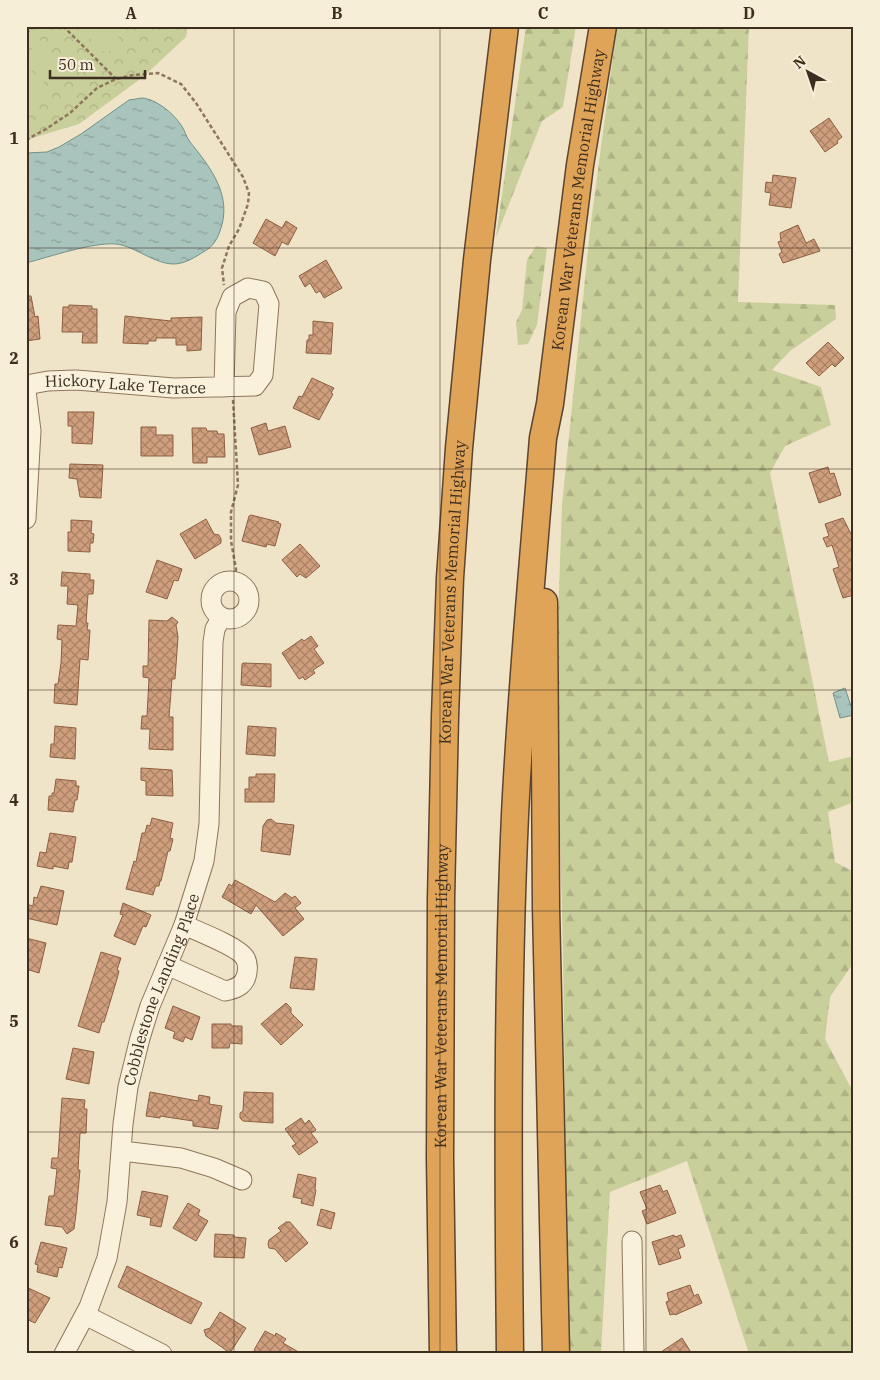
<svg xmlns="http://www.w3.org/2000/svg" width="880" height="1380" font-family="'IBM Plex Serif',serif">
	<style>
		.forest { fill: url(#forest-firs) }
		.park { fill: url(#park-crowns) }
		.pitch { fill: #c9cf9b }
		.water { fill: url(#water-ripples); stroke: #6f938a }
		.building { fill: url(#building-cross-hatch); stroke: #8d5f41 }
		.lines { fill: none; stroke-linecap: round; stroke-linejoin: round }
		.minor-casing { stroke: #8d765c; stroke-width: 21 }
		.highway-casing { stroke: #5b4430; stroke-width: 29 }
		.path { stroke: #8d765c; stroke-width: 2.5; stroke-dasharray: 4 2.5; stroke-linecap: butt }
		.minor { stroke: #faf1dc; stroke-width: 19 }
		.highway { stroke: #e0a458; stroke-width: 26 }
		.grid { fill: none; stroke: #3d2e20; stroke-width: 1; stroke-opacity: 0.55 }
		.labels { text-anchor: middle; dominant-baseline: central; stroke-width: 5; stroke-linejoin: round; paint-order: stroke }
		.street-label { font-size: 16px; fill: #3d2e20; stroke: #f7eed8 }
		.neatline { fill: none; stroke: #3d2e20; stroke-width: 2 }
		.grid-label { font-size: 16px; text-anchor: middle; font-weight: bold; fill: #3d2e20 }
	</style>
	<defs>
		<pattern id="forest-firs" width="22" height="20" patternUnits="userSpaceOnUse" patternTransform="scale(1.25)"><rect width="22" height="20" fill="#c9cf9b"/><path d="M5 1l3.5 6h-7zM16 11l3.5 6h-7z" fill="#aeb285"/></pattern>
		<pattern id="park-crowns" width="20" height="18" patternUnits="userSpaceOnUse" patternTransform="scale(1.25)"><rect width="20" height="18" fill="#c9cf9b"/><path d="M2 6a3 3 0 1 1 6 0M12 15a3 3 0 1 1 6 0" fill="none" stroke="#aeb285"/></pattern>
		<pattern id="water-ripples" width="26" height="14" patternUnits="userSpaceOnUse" patternTransform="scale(1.25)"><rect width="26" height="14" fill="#a9c4bc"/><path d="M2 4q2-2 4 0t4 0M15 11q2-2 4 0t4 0" fill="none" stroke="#8ba098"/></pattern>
		<pattern id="building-cross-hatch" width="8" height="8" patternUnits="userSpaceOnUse" patternTransform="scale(1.25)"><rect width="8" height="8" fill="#cf9f7d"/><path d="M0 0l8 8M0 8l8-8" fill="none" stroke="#a98266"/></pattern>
	</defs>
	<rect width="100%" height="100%" fill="#f0e4c8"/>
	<g class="forest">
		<polygon points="526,26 576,26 563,107 542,121 496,237"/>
		<polygon points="617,26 749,26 738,302 835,305 836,319 790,351 772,370 821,387 831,425 785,446 770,473 829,762 854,756 854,802 828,812 835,862 854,872 854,962 830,997 825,1039 850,1086 854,1088 854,1354 749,1354 687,1161 610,1192 601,1354 568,1354 563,952 556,675 562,505 590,230"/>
		<polygon points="536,246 547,248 537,325 528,344 518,345 516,322 522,310 527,260"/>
	</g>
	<polygon class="park" points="26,26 188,26 186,37 143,77 79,124 26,140"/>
	<g class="pitch">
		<polygon points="77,26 107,26 121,40 106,54"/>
		<polygon points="40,40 72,71 58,86 26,55"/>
		<polygon points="26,66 53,91 39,106 26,94"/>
	</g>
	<g class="water">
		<path d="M142 98C156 99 173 113 181 125 185 130 186 137 190 142 211 168 233 196 220 231 218 237 214 245 208 249 200 254 190 261 181 263 160 269 136 246 116 244 93 242 49 257 26 263V153L47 152 59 147 81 134 129 100Z"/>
		<polygon points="845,688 854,715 840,718 833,693"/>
	</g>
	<g class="building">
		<polygon points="829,118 842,137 837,141 838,143 825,152 810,131"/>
		<polygon points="773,175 796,178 791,208 769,205 771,193 765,192 766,182 772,183"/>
		<polygon points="266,219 282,228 286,221 297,228 288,245 282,242 275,256 253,243"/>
		<polygon points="798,225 806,243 814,239 820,251 783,263 779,254 782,252 778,242 781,241 780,233"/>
		<polygon points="326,260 342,288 324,298 320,291 316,293 310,283 305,287 299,276"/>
		<polygon points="26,296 31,296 35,317 38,316 40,339 26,341"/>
		<polygon points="69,305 92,306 92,309 97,309 97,343 82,343 83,332 62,332 63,307 69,307"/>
		<polygon points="125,316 171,321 171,318 202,317 201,350 187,351 187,345 176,345 176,338 156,338 156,341 148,341 148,344 123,343"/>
		<polygon points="313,321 333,323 331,354 306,353 307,340 309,340 309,335 313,335"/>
		<polygon points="828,342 844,358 835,367 832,364 819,376 806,363"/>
		<polygon points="312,378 334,388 331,393 333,394 319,420 293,408 299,396 302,397"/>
		<polygon points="68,412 94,412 92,444 72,443 72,426 68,426"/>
		<polygon points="266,423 268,431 285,426 291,447 259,455 251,428"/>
		<polygon points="141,427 156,427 156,435 173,435 173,456 141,456"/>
		<polygon points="192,428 206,428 207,431 217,431 218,434 224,434 225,457 207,457 207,463 193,463"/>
		<polygon points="70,464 103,465 101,498 80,497 77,479 69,478"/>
		<polygon points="828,467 830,474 834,473 841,495 819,503 809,473"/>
		<polygon points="251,515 279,522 278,523 281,524 275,546 267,544 266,547 242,541 249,516"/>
		<polygon points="843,518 851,534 854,533 854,595 843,598 833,569 839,567 832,545 827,547 823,538 829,536 825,524"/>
		<polygon points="206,519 214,534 219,535 221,539 221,543 195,559 180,534"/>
		<polygon points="71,520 92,521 91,533 94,534 93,543 90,543 90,552 68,551 68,532 71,532"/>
		<polygon points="300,544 320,566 306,578 300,574 297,577 282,560"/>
		<polygon points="157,560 182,569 178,581 174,580 167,599 146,592"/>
		<polygon points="62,572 90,574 90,580 94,580 93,594 88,594 86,623 88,623 87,630 90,630 88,660 80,659 77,705 54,703 55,684 58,684 61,663 62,640 57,639 58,625 76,626 78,605 67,604 68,586 61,586"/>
		<polygon points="172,617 178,622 176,625 178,637 175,679 172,679 169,717 173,717 173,750 149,749 150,729 141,729 142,716 147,716 149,678 143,677 143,666 148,666 149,620 167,621"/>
		<polygon points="311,636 318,646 314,649 324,663 313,670 315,673 305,680 303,677 299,679 282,653 302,639 304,641"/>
		<polygon points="243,663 271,664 271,687 241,685 242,664"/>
		<polygon points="55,726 76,728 75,759 50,757 51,744 54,744"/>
		<polygon points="248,726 276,728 275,756 246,754"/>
		<polygon points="141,768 172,770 173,796 146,795 146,781 141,780"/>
		<polygon points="256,774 275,774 274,802 245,802 245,789 249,789 249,777 256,777"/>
		<polygon points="56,779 76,781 76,786 79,786 77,800 75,800 73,812 48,810 49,796 52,796 52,793 54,793"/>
		<polygon points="152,818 173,823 170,838 173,839 170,851 168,851 161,881 160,881 159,886 156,886 155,888 153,895 126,889 134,861 136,862 142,833 145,833 147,825 150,826"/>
		<polygon points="271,819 276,823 294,825 290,855 261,851 263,826 267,820"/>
		<polygon points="50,833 76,837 72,862 69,862 68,869 53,866 53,869 37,866 40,852 46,853"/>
		<polygon points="235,880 275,902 285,893 292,898 295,896 301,903 295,908 304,919 283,936 256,905 251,914 222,897 229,884 232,886"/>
		<polygon points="41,886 64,891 57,925 26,918 26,904 33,906 34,897 37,898"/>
		<polygon points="123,903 151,915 146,927 143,926 135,945 114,936 123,915 120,914"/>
		<polygon points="26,938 46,943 39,973 26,969"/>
		<polygon points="101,952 121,958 117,970 119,971 117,979 104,1022 102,1022 99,1033 78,1026"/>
		<polygon points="295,957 317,959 314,990 290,988"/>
		<polygon points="286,1003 291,1008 291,1013 303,1025 281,1045 261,1024"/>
		<polygon points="173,1006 200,1017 192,1040 185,1037 183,1042 173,1038 175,1032 165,1028"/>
		<polygon points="212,1024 231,1024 231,1026 242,1026 242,1044 230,1043 229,1048 212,1048"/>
		<polygon points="73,1048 94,1052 89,1084 66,1079"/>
		<polygon points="150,1092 198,1101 199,1095 210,1097 209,1104 222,1106 218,1129 193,1126 193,1121 160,1116 160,1118 146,1116"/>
		<polygon points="244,1092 273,1093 273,1123 243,1121 240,1118 240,1113 243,1111"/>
		<polygon points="62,1098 85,1100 84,1109 87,1109 86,1133 80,1133 78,1170 80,1170 76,1214 74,1229 67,1234 62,1227 45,1225 49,1196 54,1196 57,1169 51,1168 52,1158 58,1158"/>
		<polygon points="301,1118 305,1124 309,1120 316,1130 311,1133 318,1142 299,1155 292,1146 296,1144 285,1129"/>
		<polygon points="298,1174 316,1178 315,1190 316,1190 313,1206 301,1203 302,1199 293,1197"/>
		<polygon points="660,1185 663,1192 667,1190 676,1213 647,1224 642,1211 647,1209 640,1192"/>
		<polygon points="142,1191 168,1196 161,1227 150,1225 151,1218 137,1215"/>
		<polygon points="188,1203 200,1210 198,1215 208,1221 196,1241 173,1228"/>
		<polygon points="321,1209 335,1213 331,1229 317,1225"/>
		<polygon points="286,1222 290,1222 308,1243 286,1262 275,1249 269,1248 268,1244 269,1240 281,1231 278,1228"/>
		<polygon points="215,1234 234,1235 234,1237 246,1238 244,1258 214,1257"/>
		<polygon points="674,1235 675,1237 681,1235 685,1246 678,1249 681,1258 659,1265 652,1242"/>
		<polygon points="41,1242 67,1248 62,1268 59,1267 57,1277 37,1272 38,1265 35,1264"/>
		<polygon points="127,1266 202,1303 191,1324 118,1287"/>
		<polygon points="690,1285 694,1296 698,1294 702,1303 675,1315 674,1314 670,1315 666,1302 669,1301 667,1293"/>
		<polygon points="26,1287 50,1298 35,1323 26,1319"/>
		<polygon points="220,1312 246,1328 230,1353 206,1336 204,1330 210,1328"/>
		<polygon points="265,1331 275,1336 276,1333 286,1339 283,1343 302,1354 261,1354 254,1350"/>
		<polygon points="682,1338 692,1354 658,1354"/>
	</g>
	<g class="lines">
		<g class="minor-casing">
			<g id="minor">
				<path id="s1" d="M26 385 48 381 76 380 174 388 255 386 263 375 269 304 263 291 248 288 232 297 226 312 224 387"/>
				<polyline points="26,391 31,431 26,519"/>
				<circle cx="230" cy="600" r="19"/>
				<path d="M167 965 225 991C235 989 243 986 246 977 248 971 248 963 245 958 239 947 197 931 184 925"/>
				<polyline points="122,1151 181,1158 214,1168 242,1180"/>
				<polyline points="632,1241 634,1354"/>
				<polyline points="85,1315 162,1354"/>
				<path id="s2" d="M64 1354 89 1307 107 1258 117 1202 123 1124 128 1087 140 1038 150 1006 184 925 204 861 209 824 213 642 215 629 221 618"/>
			</g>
		</g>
		<g class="highway-casing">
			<g id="highway">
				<polyline points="544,602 546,907 556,1354"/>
				<path id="s3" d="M443 1354 440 1159 441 899 445 717 450 578 459 448 477 260 505 26"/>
				<path id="s4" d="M510 1354C508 1174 507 995 515 815 521 689 533 564 543 438L550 404 580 165 603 26"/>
			</g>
		</g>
		<g class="path">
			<polyline points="45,26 51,28 59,26"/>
			<polyline points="63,26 116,79"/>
			<polyline points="26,33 34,26"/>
			<polyline points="26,140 46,129 70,113 97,88 116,79 133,75 158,73 181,84 196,103 243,177 249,193 248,204 239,229 229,246 222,268 224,285"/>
			<polyline points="233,400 238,485 231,512 231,541 236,569 235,582"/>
		</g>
		<use href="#minor" class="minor"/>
		<use href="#highway" class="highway"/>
	</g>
	<path class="grid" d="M234 26V1354M440 26V1354M646 26V1354M26 248H854M26 469H854M26 690H854M26 911H854M26 1132H854"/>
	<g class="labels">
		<g class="street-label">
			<text stroke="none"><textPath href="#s4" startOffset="1158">Korean War Veterans Memorial Highway</textPath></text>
			<text stroke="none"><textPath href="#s1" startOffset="100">Hickory Lake Terrace</textPath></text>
			<text stroke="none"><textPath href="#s3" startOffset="762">Korean War Veterans Memorial Highway</textPath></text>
			<text stroke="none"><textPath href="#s2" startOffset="381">Cobblestone Landing Place</textPath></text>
			<text stroke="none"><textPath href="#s3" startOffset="358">Korean War Veterans Memorial Highway</textPath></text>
		</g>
	</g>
	<rect width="880" height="1380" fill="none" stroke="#f7eed8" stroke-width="55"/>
	<g transform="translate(808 72) rotate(320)" stroke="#f7eed8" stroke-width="4" paint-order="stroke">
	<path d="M0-4L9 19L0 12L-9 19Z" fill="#3d2e20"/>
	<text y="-8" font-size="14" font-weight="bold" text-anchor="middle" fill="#3d2e20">N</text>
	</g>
	<path d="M50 70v8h95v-8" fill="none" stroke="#3d2e20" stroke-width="2.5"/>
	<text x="58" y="70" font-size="15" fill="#3d2e20" stroke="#f7eed8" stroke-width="4" paint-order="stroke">50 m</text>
	<rect x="28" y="28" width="824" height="1324" class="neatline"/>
	<g class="grid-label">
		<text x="131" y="19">A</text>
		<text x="337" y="19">B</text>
		<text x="543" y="19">C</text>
		<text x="749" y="19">D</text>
		<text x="14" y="144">1</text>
		<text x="14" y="364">2</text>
		<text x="14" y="585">3</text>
		<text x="14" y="806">4</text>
		<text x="14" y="1027">5</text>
		<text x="14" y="1248">6</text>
	</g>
</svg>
